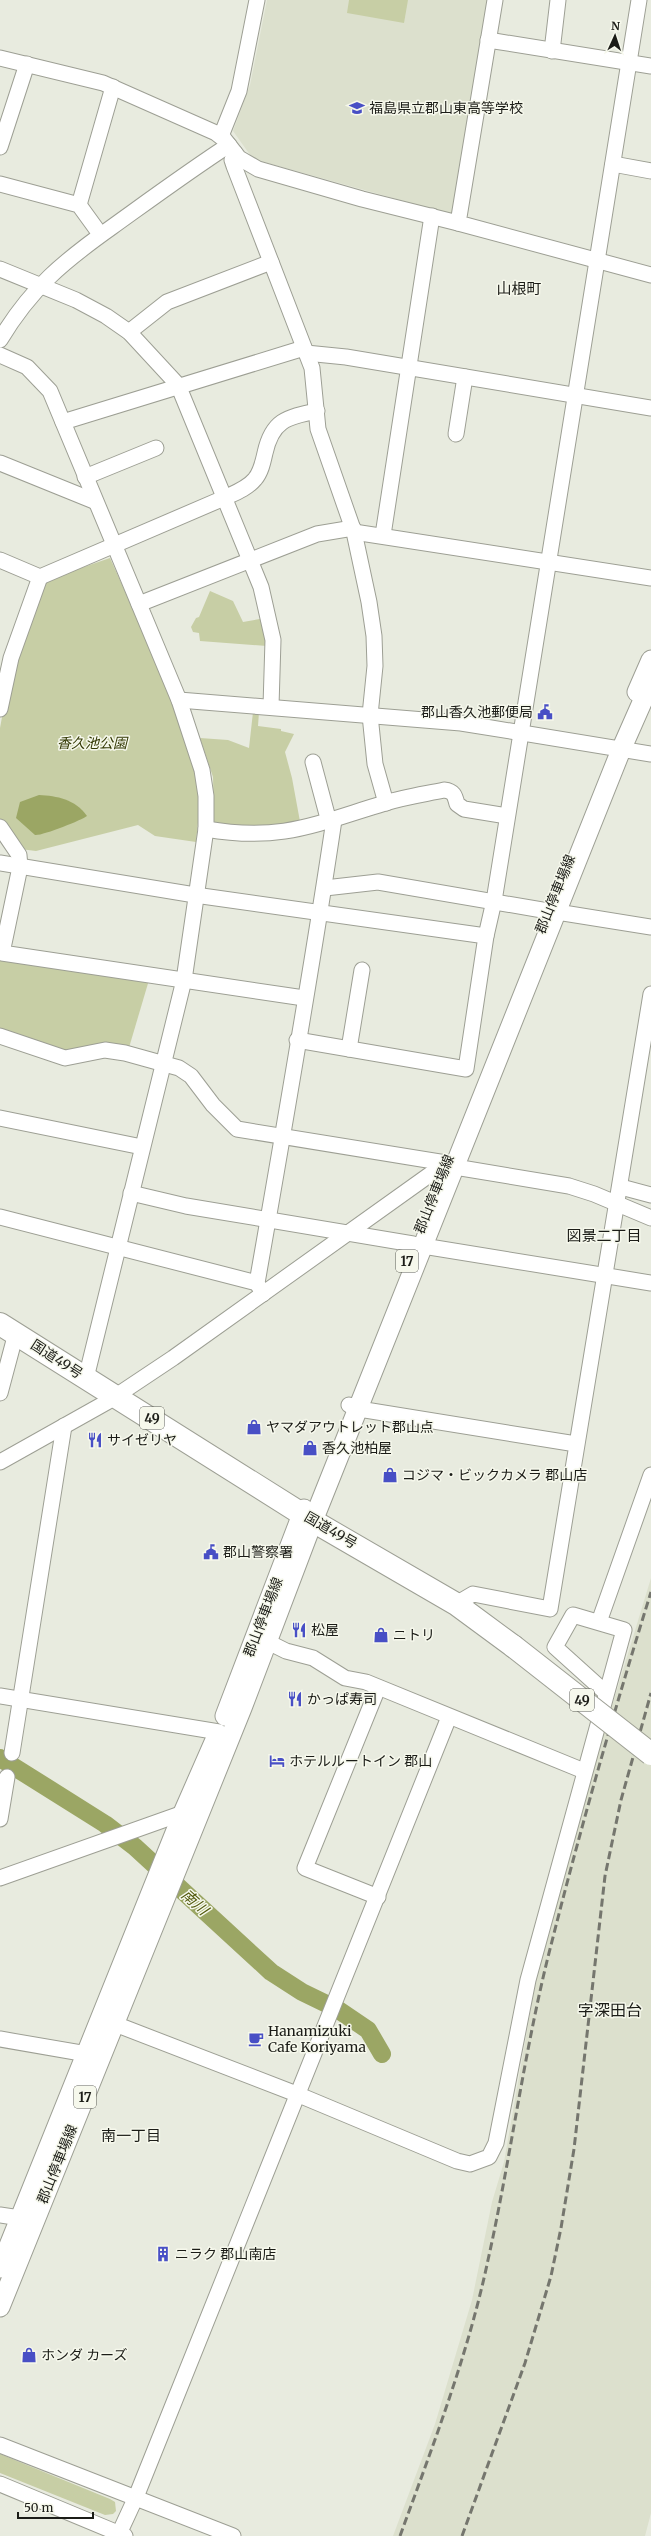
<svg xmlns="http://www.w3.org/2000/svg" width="651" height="2536" font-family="Merriweather,'Noto Sans JP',serif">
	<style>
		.built { fill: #dce0cd }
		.green { fill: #c7cea5 }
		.water { fill: #9ba664 }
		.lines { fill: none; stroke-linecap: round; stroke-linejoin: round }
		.river { stroke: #9ba664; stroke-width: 18 }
		.minor-casing { stroke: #9d9f94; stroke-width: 17 }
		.major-casing { stroke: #9d9f94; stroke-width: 21 }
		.highway-casing { stroke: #9d9f94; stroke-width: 24 }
		.minor { stroke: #fff; stroke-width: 15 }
		.major { stroke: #fff; stroke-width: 19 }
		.highway { stroke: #fff; stroke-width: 22 }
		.rail { stroke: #75766e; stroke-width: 3; stroke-dasharray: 8 4; stroke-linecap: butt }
		.highway-bridge-casing { stroke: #9d9f94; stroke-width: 24; stroke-linecap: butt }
		.highway-bridge { stroke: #fff; stroke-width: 22 }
		.labels { text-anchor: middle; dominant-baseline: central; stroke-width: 3; stroke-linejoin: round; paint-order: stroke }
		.shield { fill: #f6f8ec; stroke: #5d5e57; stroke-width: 1 }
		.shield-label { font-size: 13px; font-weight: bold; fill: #1b1c17 }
		.poi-label { font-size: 14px; fill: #1b1c17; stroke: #f6f8ec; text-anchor: start }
		.park-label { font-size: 14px; font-style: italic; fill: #333904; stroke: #f6f8ec }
		.street-label { font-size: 14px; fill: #1b1c17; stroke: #f6f8ec }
		.neighbourhood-label { font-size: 15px; fill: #1b1c17; stroke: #f6f8ec }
		.water-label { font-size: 15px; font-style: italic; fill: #51590c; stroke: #f6f8ec }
		.quarter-label { font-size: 16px; fill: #1b1c17; stroke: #f6f8ec }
	</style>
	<rect width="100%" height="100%" fill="#e8ebdf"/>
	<g class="built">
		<polygon points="267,0 490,0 454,215 253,159 233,131 250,85"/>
		<polygon points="651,1578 651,2513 645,2536 393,2536 435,2424 472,2300 492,2202 504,2162 537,1974 591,1775"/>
	</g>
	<g class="green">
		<polygon points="349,0 408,0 404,23 347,13"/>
		<polygon points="110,558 171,694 201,793 196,842 155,836 138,825 36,851 20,849 0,820 0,728 11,668 38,590 49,579"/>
		<polygon points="210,591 233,601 243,622 265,618 267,646 200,641 199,633 193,632 191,627 196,618 199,617"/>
		<polygon points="253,712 259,712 258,726 281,729 281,731 294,734 285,752 292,778 301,827 218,827 214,821 213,777 200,738 228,740 249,748"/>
		<polygon points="0,956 149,980 128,1051 66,1054 0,1032"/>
		<polygon points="0,2454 110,2499 115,2502 116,2511 113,2514 105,2515 0,2473"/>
	</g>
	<path class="water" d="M39 795C57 796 75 799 87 816 82 820 42 836 35 835L16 818 20 802Z"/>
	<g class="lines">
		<polyline class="river" points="0,1758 105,1824 135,1847 271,1972 302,1992 337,2009 368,2030 382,2054"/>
		<g class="minor-casing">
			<g id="minor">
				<polyline points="495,0 458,223 651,275"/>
				<polyline points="488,40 651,66"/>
				<polyline points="552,51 558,0"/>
				<polyline points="0,58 103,83 216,133 225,140 239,158 258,169 362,199 458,223"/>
				<polyline points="221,136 239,91 257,0"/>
				<polyline points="0,147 27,64"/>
				<polyline points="235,153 232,160 234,166 312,368 318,429 354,532 369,602 374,636 375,666 370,715 375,764 386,803"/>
				<polyline points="613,164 651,171"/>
				<polyline points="0,184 79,205 100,234"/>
				<polyline points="79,205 113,87"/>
				<polyline points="0,269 76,300 106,316 129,332 178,385 261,587 273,640 271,706"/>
				<polyline points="129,332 167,302 271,262"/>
				<path d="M0 340C31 288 64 261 112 227 151 199 189 171 229 145"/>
				<polyline points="306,353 346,357 651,408"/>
				<polyline points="0,355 27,367 50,391 179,700 202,770 206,796 206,829 184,980 86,1378"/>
				<polyline points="63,422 304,348"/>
				<polyline points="456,434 465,377"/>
				<polyline points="0,463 94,501"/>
				<polyline points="85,477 156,448"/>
				<polyline points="354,532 651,578"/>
				<polyline points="383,535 432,216"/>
				<path d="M0 560 40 577 224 498C235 493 248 488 255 479 261 472 263 462 265 453 272 421 286 417 317 411"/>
				<polyline points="139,604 317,534 353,528"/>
				<polyline points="179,700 461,723 651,754"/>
				<polyline points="0,709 11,658 40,577"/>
				<polyline points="313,762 329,822"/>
				<polyline points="0,827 19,855 20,867 2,953 304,998"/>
				<path d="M206 829C281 842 315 824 385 803 404 797 425 794 444 790 454 791 455 796 457 804L464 809 507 816"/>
				<polyline points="0,863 195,895 486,936"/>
				<polyline points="325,888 378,882 548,911"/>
				<polyline points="557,912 651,927"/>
				<polyline points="0,1036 65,1058 105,1050 125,1053 179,1068 191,1076 213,1105 237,1129 446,1163"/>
				<polyline points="297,1040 466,1069 486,936 494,901 639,0"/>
				<polyline points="349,1049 362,970"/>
				<polyline points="0,1118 142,1147"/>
				<polyline points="621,1187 651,1195"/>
				<polyline points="131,1193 186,1206 413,1244"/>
				<polyline points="0,1217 257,1283"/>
				<polyline points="423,1246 651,1283"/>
				<path d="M263 1294 257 1283C284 1129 311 975 334 820"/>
				<polyline points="0,1393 16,1333"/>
				<polyline points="349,1405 359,1409 576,1444"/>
				<polyline points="0,1462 107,1402 173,1358 446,1163 455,1167 569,1186 594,1194 651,1218"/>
				<path d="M456 1604 473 1594 550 1609C583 1404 619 1200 651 994"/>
				<polyline points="599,1622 651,1475"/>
				<polyline points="268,1642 286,1651 313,1658 345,1678 366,1682 584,1771"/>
				<polyline points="378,1688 305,1868 378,1897"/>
				<polyline points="0,1696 219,1732"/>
				<polyline points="12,1753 64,1426"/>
				<polyline points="0,1819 7,1777"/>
				<polyline points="0,1878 183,1813 189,1815"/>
				<polyline points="115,2024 299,2095 457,2161 470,2164 489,2157 496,2143 528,1980 624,1630 573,1615 555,1647 606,1693"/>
				<polyline points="0,2039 87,2054"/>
				<polyline points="0,2215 20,2218"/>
				<polyline points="0,2445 233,2536"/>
				<polyline points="0,2484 125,2536"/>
				<polyline points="118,2536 136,2497 449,1717"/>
			</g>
		</g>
		<g class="major-casing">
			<g id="major">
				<polyline points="637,692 651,660"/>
				<polyline points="225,1716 304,1509"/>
				<polyline points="0,2268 183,1813 215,1740"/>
				<polyline points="0,2307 242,1708 313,1521 621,750 651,682"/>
			</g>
		</g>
		<g class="highway-casing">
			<polyline id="highway" points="0,1324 313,1521 456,1604 513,1646"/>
		</g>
		<use href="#minor" class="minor"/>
		<use href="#major" class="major"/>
		<use href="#highway" class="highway"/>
		<g class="rail">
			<path d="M400 2536C433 2445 468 2355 488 2260 510 2161 523 2060 547 1961 578 1837 613 1714 651 1592"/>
			<polyline points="462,2536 525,2363 551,2276 561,2228 574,2149 605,1876 621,1800 651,1693"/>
		</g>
		<g class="highway-bridge-casing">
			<polyline id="highway-bridge" points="513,1646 651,1754"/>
		</g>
		<use href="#highway-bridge" class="highway-bridge"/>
	</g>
	<defs>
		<g id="school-bare" transform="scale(1.2)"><path d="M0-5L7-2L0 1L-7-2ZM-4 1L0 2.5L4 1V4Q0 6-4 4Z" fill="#484fc5" stroke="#f6f8ec" stroke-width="2.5" paint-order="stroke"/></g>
		<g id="civic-bare" transform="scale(1.2)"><path d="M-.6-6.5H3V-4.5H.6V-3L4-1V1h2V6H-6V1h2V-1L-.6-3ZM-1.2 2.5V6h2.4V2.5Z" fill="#484fc5" stroke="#f6f8ec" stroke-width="2.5" paint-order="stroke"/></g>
		<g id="shop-bare" transform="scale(1.2)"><path d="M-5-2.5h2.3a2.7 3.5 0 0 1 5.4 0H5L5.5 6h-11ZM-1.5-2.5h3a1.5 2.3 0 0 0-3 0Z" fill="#484fc5" stroke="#f6f8ec" stroke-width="2.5" paint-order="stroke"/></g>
		<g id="restaurant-bare" transform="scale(1.2)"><path d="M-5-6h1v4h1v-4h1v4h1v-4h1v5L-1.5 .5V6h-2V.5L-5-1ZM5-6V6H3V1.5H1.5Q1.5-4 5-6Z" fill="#484fc5" stroke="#f6f8ec" stroke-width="2.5" paint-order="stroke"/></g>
		<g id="hotel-bare" transform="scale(1.2)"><path d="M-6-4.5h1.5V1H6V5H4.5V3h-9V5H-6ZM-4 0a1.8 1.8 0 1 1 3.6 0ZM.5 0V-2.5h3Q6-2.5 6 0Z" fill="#484fc5" stroke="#f6f8ec" stroke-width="2.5" paint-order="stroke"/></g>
		<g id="cafe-bare" transform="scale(1.2)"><path d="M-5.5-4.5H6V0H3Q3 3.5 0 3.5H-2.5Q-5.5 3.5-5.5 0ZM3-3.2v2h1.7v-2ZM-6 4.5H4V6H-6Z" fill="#484fc5" stroke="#f6f8ec" stroke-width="2.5" paint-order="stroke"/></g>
		<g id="building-bare" transform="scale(1.2)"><path d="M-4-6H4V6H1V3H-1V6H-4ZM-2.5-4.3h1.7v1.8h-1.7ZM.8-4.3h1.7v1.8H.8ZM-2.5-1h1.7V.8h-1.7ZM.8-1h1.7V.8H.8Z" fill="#484fc5" stroke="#f6f8ec" stroke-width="2.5" paint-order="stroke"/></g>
	</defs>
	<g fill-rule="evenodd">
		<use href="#school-bare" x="357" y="108"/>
		<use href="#civic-bare" x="545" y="712"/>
		<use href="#shop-bare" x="254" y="1427"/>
		<use href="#restaurant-bare" x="95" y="1440"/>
		<use href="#shop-bare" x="310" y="1448"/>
		<use href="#shop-bare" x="390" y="1475"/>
		<use href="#civic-bare" x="211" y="1552"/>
		<use href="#restaurant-bare" x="299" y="1630"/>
		<use href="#shop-bare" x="381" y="1635"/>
		<use href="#restaurant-bare" x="295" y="1699"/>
		<use href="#hotel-bare" x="277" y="1761"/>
		<use href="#cafe-bare" x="256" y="2039"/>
		<use href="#building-bare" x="163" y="2254"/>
		<use href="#shop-bare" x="29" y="2355"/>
	</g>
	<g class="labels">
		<g class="shield">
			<rect x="396" y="1250" width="22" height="22" rx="3"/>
			<rect x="140" y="1407" width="24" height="22" rx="3"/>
			<rect x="570" y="1689" width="24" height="22" rx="3"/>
			<rect x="74" y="2086" width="22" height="22" rx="3"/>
		</g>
		<g class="shield-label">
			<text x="407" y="1261">17</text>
			<text x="152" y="1418">49</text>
			<text x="582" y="1700">49</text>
			<text x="85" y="2097">17</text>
		</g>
		<g class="poi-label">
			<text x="369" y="108">福島県立郡山東高等学校</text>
			<text x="533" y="712" text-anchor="end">郡山香久池郵便局</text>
			<text x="266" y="1427">ヤマダアウトレット郡山点</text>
			<text x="107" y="1440">サイゼリヤ</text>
			<text x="322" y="1448">香久池柏屋</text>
			<text x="402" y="1475">コジマ・ビックカメラ 郡山店</text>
			<text x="223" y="1552">郡山警察署</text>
			<text x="311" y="1630">松屋</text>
			<text x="393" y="1635">ニトリ</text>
			<text x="307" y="1699">かっぱ寿司</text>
			<text x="289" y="1761">ホテルルートイン 郡山</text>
			<text x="268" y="2031">Hanamizuki<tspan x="268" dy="16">Cafe Koriyama</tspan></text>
			<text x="175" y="2254">ニラク 郡山南店</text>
			<text x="41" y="2355">ホンダ カーズ</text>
		</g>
		<g class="park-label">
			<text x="92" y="743">香久池公園</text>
		</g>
		<g class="street-label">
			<text transform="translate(555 894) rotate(-68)">郡山停車場線</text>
			<text transform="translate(434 1194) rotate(-68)">郡山停車場線</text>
			<text transform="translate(57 1359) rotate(33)">国道49号</text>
			<text transform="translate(331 1530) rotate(30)">国道49号</text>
			<text transform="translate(263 1617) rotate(-69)">郡山停車場線</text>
			<text transform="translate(57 2164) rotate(-68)">郡山停車場線</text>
		</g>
		<g class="neighbourhood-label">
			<text x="519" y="288">山根町</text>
			<text x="604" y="1235">図景二丁目</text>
			<text x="131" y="2135">南一丁目</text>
		</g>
		<g class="water-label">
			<text transform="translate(195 1902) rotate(42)">南川</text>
		</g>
		<g class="quarter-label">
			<text x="610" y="2010">字深田台</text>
		</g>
	</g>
	<g transform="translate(615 36) rotate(3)" stroke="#f6f8ec" stroke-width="3" paint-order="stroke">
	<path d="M0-3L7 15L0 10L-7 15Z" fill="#1b1c17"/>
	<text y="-6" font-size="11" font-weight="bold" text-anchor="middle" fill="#1b1c17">N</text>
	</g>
	<path d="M18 2512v6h75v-6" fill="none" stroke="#1b1c17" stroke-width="2"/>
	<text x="24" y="2512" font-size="12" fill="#1b1c17" stroke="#f6f8ec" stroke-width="3" paint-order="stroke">50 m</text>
</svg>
